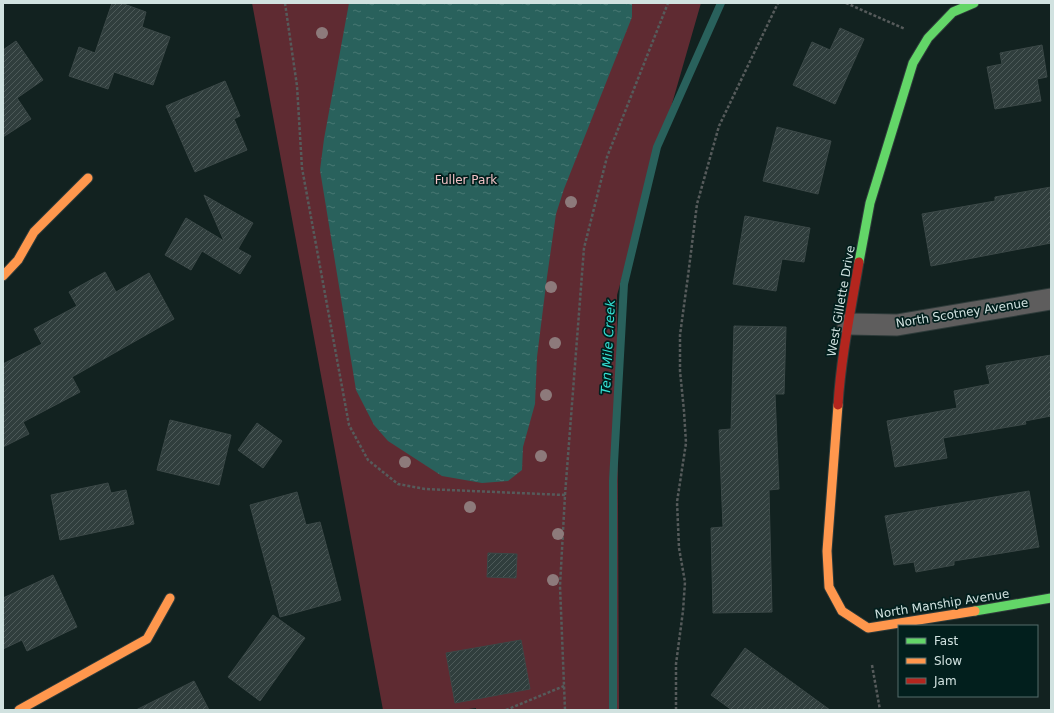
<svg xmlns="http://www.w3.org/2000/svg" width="1054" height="713" font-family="'DejaVu Sans',sans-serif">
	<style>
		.green { fill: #5f2b32 }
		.water { fill: url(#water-ripples) }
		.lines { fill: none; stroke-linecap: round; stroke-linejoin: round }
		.stream { stroke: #29615c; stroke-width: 8 }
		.building { fill: url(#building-hatch); stroke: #3b4847 }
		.street-casing { stroke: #2e3b3a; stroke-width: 23 }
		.fast-casing { stroke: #2e3b3a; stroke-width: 11 }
		.slow-casing { stroke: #2e3b3a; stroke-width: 11 }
		.jam-casing { stroke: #2e3b3a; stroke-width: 11 }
		.path { stroke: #565b5b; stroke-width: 2.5; stroke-dasharray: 3 2; stroke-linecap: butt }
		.street { stroke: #5e5d5d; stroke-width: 21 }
		.fast { stroke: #63d668; stroke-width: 9 }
		.slow { stroke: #ff974d; stroke-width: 9 }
		.jam { stroke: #b3261e; stroke-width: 9 }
		.tree { fill: #8d7a7b }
		.labels { text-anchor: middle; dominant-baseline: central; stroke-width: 3.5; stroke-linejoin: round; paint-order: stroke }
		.park-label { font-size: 12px; fill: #f1c2c5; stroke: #021f1d }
		.street-label { font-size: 12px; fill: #d1e2e0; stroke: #021f1d }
		.water-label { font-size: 13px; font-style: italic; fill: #35e2d6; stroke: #021f1d }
	</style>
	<defs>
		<pattern id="water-ripples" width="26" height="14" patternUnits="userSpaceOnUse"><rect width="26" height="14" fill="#29615c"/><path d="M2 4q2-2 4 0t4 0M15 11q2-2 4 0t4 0" fill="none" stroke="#477773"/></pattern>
		<pattern id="building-hatch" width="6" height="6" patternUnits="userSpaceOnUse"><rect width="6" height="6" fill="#303e3d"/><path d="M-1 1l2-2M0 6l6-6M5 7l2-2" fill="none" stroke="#4d5a59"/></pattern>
	</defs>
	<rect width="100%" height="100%" fill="#122220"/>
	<polygon class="green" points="252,3 701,3 617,295 619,710 476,710 476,708 462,710 383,710"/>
	<polygon class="water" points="349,3 632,3 632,17 564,189 556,214 547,277 537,357 535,404 523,447 522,470 508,481 482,483 442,476 388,441 374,425 356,390 320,170 324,139"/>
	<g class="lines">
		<polyline class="stream" points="613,710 613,481 624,284 657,147 721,3"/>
	</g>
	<g class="building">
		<polygon points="112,3 121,3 146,12 142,27 170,37 153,85 114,72 108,89 69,76 79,47 95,53"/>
		<polygon points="840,28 864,39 835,104 793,85 812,42 830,50"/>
		<polygon points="16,41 43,80 17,98 31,119 3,137 3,50"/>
		<polygon points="1042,45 1047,77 1037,79 1041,101 995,109 987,67 1002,64 1000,53"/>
		<polygon points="225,81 240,116 234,119 247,150 195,172 166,106"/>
		<polygon points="777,127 831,141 818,194 763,181"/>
		<polygon points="1051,187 1051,243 931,266 922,214 995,201 995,197"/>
		<polygon points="204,195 253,223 238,249 251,256 240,274 202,251 191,270 165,255 186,218 224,241"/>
		<polygon points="745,216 810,228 804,262 782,259 776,291 733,284"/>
		<polygon points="105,272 116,292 149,273 174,319 72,377 80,392 23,422 29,434 3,447 3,364 42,344 34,329 77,306 69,292"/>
		<polygon points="734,326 786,327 784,394 775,394 779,489 769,490 772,612 713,613 711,528 723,527 719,430 731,429"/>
		<polygon points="1051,355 1051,416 1025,421 1026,424 943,438 947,458 895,467 887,421 957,408 954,391 990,384 986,366"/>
		<polygon points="170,420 231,435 219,485 157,470"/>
		<polygon points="257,423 282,441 263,468 238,450"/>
		<polygon points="108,483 111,493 126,490 134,524 60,540 51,495"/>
		<polygon points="1029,491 1039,547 954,561 954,565 916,572 914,562 894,565 885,516"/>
		<polygon points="297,492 306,525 320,522 341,600 280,617 250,505"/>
		<polygon points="488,553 517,554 516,578 487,577"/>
		<polygon points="53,575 77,627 27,651 22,640 3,649 3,598"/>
		<polygon points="273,615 305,638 260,701 228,677"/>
		<polygon points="521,640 530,689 455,703 446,653"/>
		<polygon points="745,648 830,710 732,710 711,695"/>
		<polygon points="194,681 209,710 136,710"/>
	</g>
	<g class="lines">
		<g class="street-casing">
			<polyline id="street" points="848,324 897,325 1051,299"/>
		</g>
		<g class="fast-casing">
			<g id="fast">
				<polyline points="859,262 870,203 913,63 928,38 953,12 974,3"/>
				<polyline points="975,611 1051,598"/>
			</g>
		</g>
		<g class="slow-casing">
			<g id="slow">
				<polyline points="3,276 18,260 34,232 88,178"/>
				<polyline points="838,405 827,551 829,587 842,611 868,628 975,611"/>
				<polyline points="19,710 147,639 170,598"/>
			</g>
		</g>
		<g class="jam-casing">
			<path id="jam" d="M838 405C841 357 851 309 859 262"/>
		</g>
		<g class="path">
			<polyline points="285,3 297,86 302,168 349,425 368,460 398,484 425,489 565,495 560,586 565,710"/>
			<polyline points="846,3 905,29"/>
			<polyline points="565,495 584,248 607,157 668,3"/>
			<polyline points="872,665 880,710"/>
			<polyline points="506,710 564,686"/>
			<polyline points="676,710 676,664 683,611 685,582 679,548 677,502 686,443 684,411 680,371 680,335 688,276 697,204 719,126 778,3"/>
		</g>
		<use href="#street" class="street"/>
		<use href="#fast" class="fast"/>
		<use href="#slow" class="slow"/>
		<use href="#jam" class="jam"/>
	</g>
	<g class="tree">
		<circle cx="322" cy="33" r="6"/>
		<circle cx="571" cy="202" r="6"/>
		<circle cx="551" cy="287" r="6"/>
		<circle cx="555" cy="343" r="6"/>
		<circle cx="546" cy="395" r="6"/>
		<circle cx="541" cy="456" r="6"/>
		<circle cx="405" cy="462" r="6"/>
		<circle cx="470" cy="507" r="6"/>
		<circle cx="558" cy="534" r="6"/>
		<circle cx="553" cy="580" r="6"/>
	</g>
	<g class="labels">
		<g class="park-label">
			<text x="466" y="180">Fuller Park</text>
		</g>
		<g class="street-label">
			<text transform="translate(841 301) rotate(-80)">West Gillette Drive</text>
			<text transform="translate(962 313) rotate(-9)">North Scotney Avenue</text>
			<text transform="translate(942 604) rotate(-9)">North Manship Avenue</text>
		</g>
		<g class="water-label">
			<text transform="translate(608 347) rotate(-87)">Ten Mile Creek</text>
		</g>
	</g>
	<rect width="1054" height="713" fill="none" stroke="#d1e2e0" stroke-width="8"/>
	<rect x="898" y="625" width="140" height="72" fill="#021f1d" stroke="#556d6b"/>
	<rect x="906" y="638" width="20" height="6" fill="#63d668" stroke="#556d6b"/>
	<text x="934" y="645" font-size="12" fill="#d1e2e0">Fast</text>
	<rect x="906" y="658" width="20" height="6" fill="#ff974d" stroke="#556d6b"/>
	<text x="934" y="665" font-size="12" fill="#d1e2e0">Slow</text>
	<rect x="906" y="678" width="20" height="6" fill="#b3261e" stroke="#556d6b"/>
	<text x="934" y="685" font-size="12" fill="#d1e2e0">Jam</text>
</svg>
